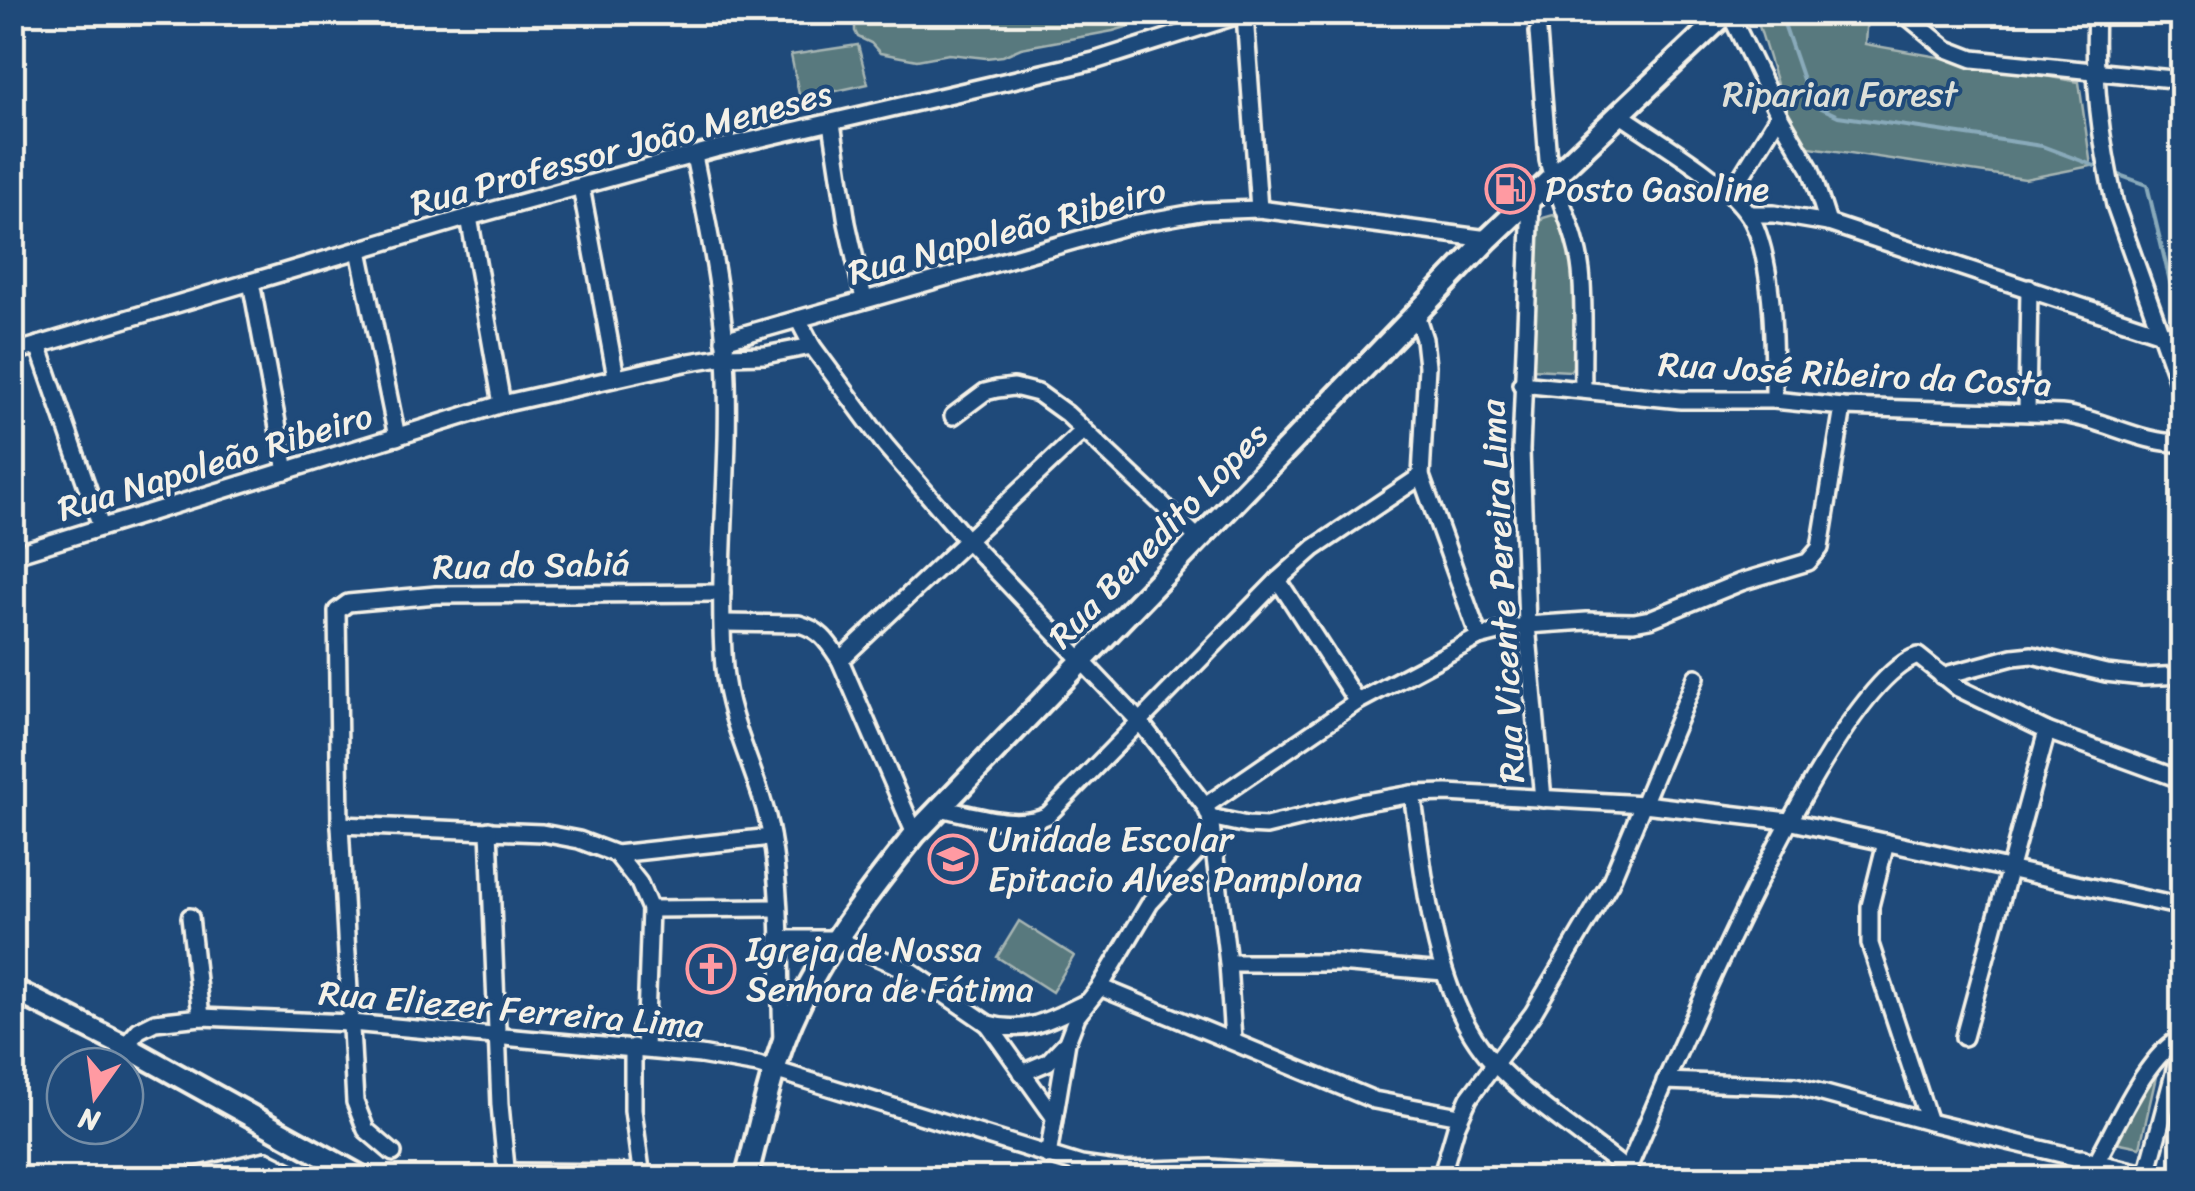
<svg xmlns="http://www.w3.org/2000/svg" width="2195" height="1191" font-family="Sriracha,sans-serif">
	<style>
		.green { fill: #59797e; stroke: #a6b5b3; stroke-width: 2.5 }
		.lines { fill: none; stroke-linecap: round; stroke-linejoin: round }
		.stream { stroke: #89aaba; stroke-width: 4 }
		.minor-casing { stroke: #f4f1e8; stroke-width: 22 }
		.major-casing { stroke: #f4f1e8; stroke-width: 28 }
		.minor { stroke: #1f4a7a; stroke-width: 15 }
		.major { stroke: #1f4a7a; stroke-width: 20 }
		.labels { text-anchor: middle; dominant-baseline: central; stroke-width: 8; stroke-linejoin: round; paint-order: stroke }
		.park-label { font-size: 35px; fill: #dddfd8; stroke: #1f4a7a }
		.street-label { font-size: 35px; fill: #f4f1e8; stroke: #1f4a7a }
		.poi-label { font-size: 35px; fill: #f4f1e8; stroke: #1f4a7a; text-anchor: start }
	</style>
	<rect width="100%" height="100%" fill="#1f4a7a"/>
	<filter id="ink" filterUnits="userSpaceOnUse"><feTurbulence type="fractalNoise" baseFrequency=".01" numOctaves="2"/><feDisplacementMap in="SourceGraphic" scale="20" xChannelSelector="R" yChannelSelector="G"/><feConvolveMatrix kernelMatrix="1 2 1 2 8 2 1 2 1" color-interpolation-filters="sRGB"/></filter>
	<g filter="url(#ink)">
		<g class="green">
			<polygon points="855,13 1172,13 1113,31 1021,48 1003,56 986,58 949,54 917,60 880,53 871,43 858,37 855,31"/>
			<polygon points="1755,13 1864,13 1867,14 1865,44 2079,82 2091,166 2025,179 1796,145"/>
			<polygon points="858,45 868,84 800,99 791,55"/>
			<path d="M1553 215C1583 228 1575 335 1574 366L1570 371 1532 369 1531 361 1538 227 1543 218Z"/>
			<polygon points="1019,921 1074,956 1052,992 997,957"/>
			<polygon points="2162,1050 2140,1147 2111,1141"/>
		</g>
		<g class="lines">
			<g class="stream">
				<polyline points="1780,12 1811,103 1838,116 2042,146 2095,166"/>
				<polyline points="2119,175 2147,185 2181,328"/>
			</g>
			<g class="minor-casing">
				<g id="minor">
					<polyline points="1729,12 1779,115 1731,193"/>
					<polyline points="1902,12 1947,49 1973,59 2182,80"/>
					<path d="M2096 12C2093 81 2100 138 2115 205L2182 393"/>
					<polyline points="1245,15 1259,209"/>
					<path d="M1538 32 1548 160C1557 198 1577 231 1581 271 1585 310 1582 350 1583 388"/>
					<path d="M1618 113C1656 140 1719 175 1746 211 1775 248 1774 353 1774 400"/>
					<polyline points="1779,115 1811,170 1828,223"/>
					<polyline points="832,123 847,223 864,299"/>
					<path d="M694 156C707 220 722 292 726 358 732 461 716 565 724 668 729 727 761 778 771 835 783 902 779 973 782 1040"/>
					<polyline points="581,187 616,377"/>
					<polyline points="1531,200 1521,450 1527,625 1543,799"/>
					<polyline points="1749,214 1774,214 1828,223 2164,334 2182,333"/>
					<polyline points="469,217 502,404"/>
					<polyline points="359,250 397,437"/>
					<polyline points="251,282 286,471"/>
					<polyline points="1416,314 1424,339 1427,366 1421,476 1479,637"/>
					<polyline points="798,319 812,346 885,445 966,539 1140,722 1205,806 1210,817 1228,963 1233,1040"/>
					<polyline points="724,340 1133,224 1205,211 1259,209 1488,239"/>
					<polyline points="38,345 101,527"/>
					<polyline points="12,353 469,217 715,149 1094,61 1248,12"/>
					<path d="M1521 384 1681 400H1774L1843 407 2061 414C2102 418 2141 444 2182 443"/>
					<polyline points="2027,412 2029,288"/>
					<polyline points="953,416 985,392 997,389 1014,387 1038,393 1067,414 1200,540"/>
					<polyline points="12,555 502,404 684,363 726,356 765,355 812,346"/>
					<polyline points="1278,580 1357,702"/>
					<path d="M723 623 799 624C821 630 828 642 840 660L915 834"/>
					<polyline points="840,660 1083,431"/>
					<polyline points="1942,676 2013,657 2032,655 2106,673 2142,677 2182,675"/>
					<path d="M1412 794C1426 880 1432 996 1493 1062 1535 1106 1590 1139 1636 1178"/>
					<polyline points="1205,806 1357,702 1479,637 1527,625 1587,621 1634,622 1650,619 1741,582 1808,562 1820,548 1843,407"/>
					<path d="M939 808C972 814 1016 831 1048 815L1278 580 1314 548 1421 476"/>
					<polyline points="1210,817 1247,825 1266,826 1361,803 1412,794 1447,793 1644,804 1788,821 2182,907"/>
					<polyline points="340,825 542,833 579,840 616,854 771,837"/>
					<polyline points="489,830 500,1105 507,1178"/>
					<polyline points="1886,842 1870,906 1870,944 1929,1122"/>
					<polyline points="616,854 639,883 650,909 645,1049"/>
					<polyline points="650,909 777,908"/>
					<polyline points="190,917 201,1017"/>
					<path d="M778 939H836L912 972 988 1024C1025 1035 1052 1019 1085 1003"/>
					<polyline points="1228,963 1338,963 1444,972"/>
					<polyline points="1100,987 1374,1100 1460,1116"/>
					<polyline points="988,1024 1054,1117"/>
					<polyline points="1964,1037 2047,731"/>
					<polyline points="125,1046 139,1030 155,1022 201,1017 351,1023 700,1055 758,1065 1081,1165 1122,1171 1211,1168 1364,1178"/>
					<polyline points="633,1047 633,1110 642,1178"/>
					<polyline points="1022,1073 1048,1062 1064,1045"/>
					<polyline points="1665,1081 1796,1086 1929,1122 2161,1178"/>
					<polyline points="393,1153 366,1130 355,1102 340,825 337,611 348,603 436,595 722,593"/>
					<polyline points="1048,1156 1067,1042 1077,1016 1100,987 1150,903 1212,836"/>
					<polyline points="266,1160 274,1178"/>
					<path d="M2096 1162C2118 1124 2144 1058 2182 1037"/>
					<path d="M1627 1171C1667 1077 1831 683 1918 656L1958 688 2047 731 2182 780"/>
					<polyline points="507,1172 640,1173"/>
					<polyline points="2147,1174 2182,1044"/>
					<polyline points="188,1178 266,1160 302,1178"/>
					<polyline points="1441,1178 1456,1127 1469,1098 1533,1013 1610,883 1696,677"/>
					<polyline points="2076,1178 2082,1158"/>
				</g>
			</g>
			<g class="major-casing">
				<g id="major">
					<polyline points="12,989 125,1046 363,1178"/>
					<path d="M746 1178C758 1134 767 1087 783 1043 811 966 864 898 915 834L1488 239 1727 12"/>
				</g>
			</g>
			<use href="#minor" class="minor"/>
			<use href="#major" class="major"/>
		</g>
	</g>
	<defs>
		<g id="fuel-ring" transform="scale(2.5)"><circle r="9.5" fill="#1f4a7a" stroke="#ff9aa2" stroke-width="1.5"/><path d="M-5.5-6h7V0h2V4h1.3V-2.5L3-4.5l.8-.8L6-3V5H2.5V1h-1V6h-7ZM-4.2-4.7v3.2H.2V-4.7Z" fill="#ff9aa2"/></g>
		<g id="school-ring" transform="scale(2.5)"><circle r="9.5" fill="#1f4a7a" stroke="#ff9aa2" stroke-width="1.5"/><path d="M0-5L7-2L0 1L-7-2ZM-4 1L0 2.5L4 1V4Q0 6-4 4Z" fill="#ff9aa2"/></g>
		<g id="church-ring" transform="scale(2.5)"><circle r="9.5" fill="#1f4a7a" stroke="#ff9aa2" stroke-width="1.5"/><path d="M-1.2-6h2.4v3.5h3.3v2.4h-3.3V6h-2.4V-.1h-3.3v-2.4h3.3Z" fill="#ff9aa2"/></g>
	</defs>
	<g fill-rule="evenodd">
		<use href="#fuel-ring" x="1510" y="189"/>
		<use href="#school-ring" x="953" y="859"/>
		<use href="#church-ring" x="711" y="969"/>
	</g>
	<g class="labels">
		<g class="park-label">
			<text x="1840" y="94">Riparian Forest</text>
		</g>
		<g class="street-label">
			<text transform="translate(621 148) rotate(-15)">Rua Professor João Meneses</text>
			<text transform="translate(1007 231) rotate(-15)">Rua Napoleão Ribeiro</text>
			<text transform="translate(1855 374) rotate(3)">Rua José Ribeiro da Costa</text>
			<text transform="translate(215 462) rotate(-17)">Rua Napoleão Ribeiro</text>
			<text transform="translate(1158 535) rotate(-46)">Rua Benedito Lopes</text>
			<text transform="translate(531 565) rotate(-1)">Rua do Sabiá</text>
			<text transform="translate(1502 591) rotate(-93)">Rua Vicente Pereira Lima</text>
			<text transform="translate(511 1009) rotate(5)">Rua Eliezer Ferreira Lima</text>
		</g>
		<g class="poi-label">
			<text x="1545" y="189">Posto Gasoline</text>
			<text x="988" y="839">Unidade Escolar<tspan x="988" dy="40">Epitacio Alves Pamplona</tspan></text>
			<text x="746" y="949">Igreja de Nossa<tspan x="746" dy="40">Senhora de Fátima</tspan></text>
		</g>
	</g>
	<rect width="2195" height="1191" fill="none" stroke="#1f4a7a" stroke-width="50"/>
	<rect x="25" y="25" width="2145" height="1141" fill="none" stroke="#f4f1e8" stroke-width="4" filter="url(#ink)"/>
	<g transform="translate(95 1096) rotate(194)"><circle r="48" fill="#1f4a7a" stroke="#748da6" stroke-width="2.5"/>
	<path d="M0-8L18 38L0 25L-18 38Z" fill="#ff9aa2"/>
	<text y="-15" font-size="28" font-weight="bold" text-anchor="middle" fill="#f4f1e8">N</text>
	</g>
</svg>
